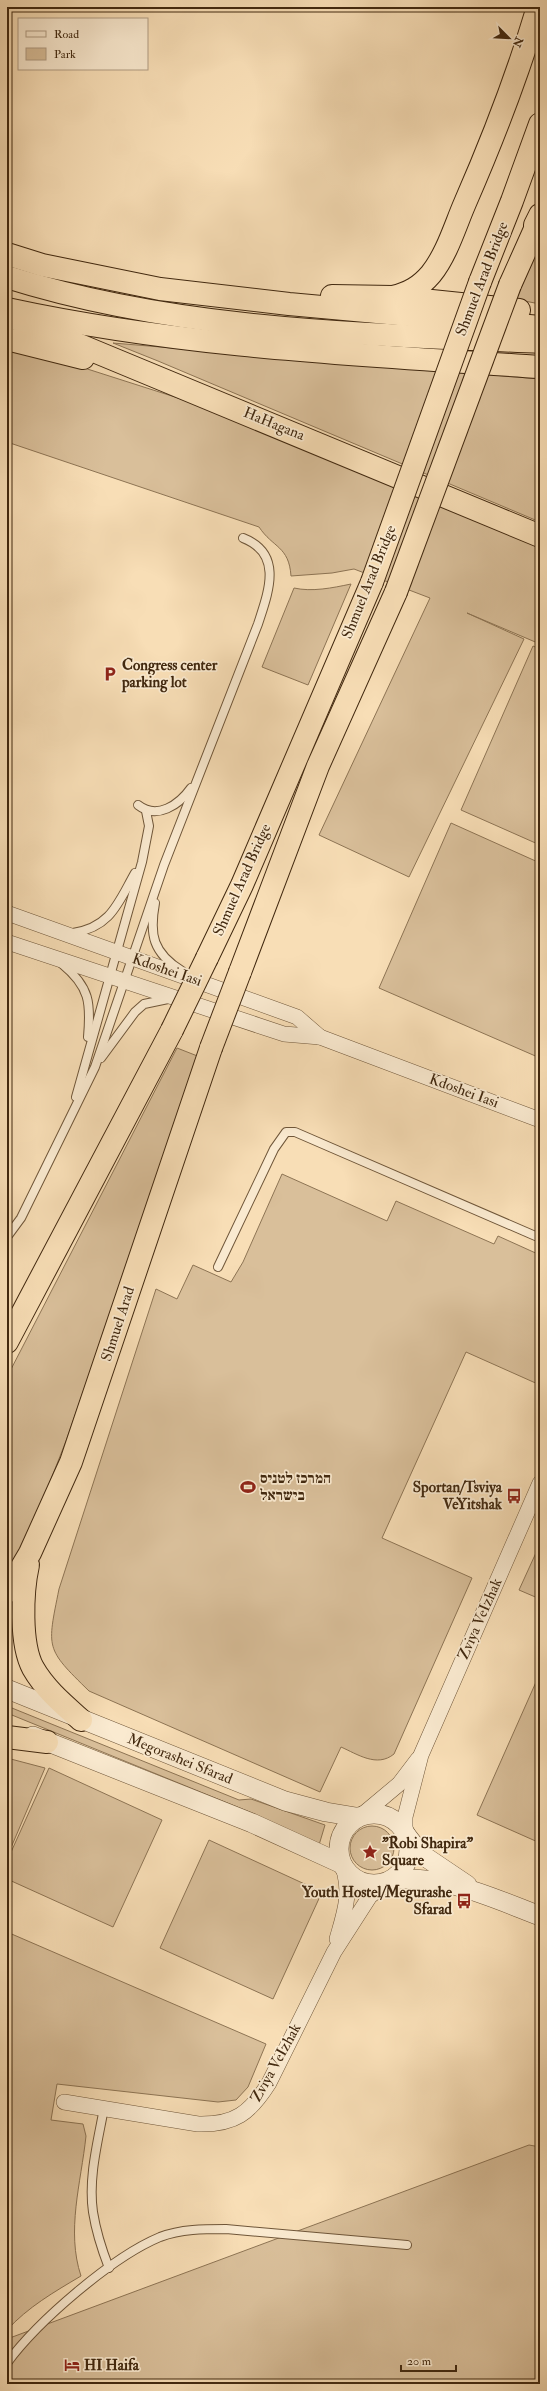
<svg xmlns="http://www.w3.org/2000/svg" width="547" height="2391" font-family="'IM FELL Double Pica','Frank Ruhl Libre',serif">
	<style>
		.green { fill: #d9bf9a; stroke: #8d7454 }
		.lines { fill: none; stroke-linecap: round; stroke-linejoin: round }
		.service-casing { stroke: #6f5639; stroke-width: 10 }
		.minor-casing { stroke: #6f5639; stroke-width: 16 }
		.tertiary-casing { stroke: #6f5639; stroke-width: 20 }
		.trunk-casing { stroke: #41280f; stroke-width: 24 }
		.motorway-casing { stroke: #41280f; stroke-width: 24 }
		.service { stroke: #faead0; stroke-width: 8 }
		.minor { stroke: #faead0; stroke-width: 15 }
		.tertiary { stroke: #faead0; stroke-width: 19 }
		.trunk { stroke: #f8deb6; stroke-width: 22 }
		.motorway { stroke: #f8deb6; stroke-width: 22 }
		.trunk-bridge-casing { stroke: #41280f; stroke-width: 24; stroke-linecap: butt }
		.trunk-bridge { stroke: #f8deb6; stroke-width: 22 }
		.labels { text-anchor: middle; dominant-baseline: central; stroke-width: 3.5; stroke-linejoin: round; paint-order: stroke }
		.street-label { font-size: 15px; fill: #41280f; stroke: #faead0 }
		.poi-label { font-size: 15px; font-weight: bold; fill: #41280f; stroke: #faead0; text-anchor: start }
	</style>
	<rect width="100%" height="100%" fill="#f8deb6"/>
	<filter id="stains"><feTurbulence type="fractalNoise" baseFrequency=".005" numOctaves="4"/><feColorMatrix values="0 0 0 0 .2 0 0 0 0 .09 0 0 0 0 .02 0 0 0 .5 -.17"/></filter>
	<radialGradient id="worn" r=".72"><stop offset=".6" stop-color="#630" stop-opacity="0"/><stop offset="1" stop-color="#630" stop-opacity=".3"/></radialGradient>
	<g class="green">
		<polygon points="540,232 540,304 509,298"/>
		<polygon points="113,343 540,379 540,522 158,361"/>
		<path d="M7 349 78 366 225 413 540 543V644L467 613 524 639 409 877 319 835 430 598 354 569 332 573 291 576C289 546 273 548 259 527L7 442Z"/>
		<path d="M351 584 308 685 262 667 294 588C312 592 332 588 351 584Z"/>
		<polygon points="533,646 540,649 540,845 461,810"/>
		<polygon points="451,823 540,863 540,1058 379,988"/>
		<polygon points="177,1048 200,1057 66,1441 31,1530 7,1574 7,1377"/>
		<path d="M282 1174 387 1221 396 1201 494 1244 498 1236 540 1255V1385L466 1352 382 1538 472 1578 394 1754C377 1768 357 1754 341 1747L320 1792 89 1691C45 1648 47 1649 59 1589L156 1289 177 1299 193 1265 231 1282 243 1262Z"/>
		<polygon points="540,1544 540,1599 519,1590"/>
		<polygon points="540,1673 540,1843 477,1815"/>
		<polygon points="7,1706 239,1800 251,1799 325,1825 319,1845 252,1813 7,1713"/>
		<polygon points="7,1758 45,1768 7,1857"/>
		<polygon points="49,1768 162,1820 113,1927 7,1879 7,1861"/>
		<circle cx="372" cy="1848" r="22"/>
		<polygon points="209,1840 322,1892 273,1999 160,1948"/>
		<path d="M7 1932 266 2044 248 2087 236 2100 218 2102 57 2084 51 2120 83 2124 86 2136C81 2183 66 2231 81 2276 54 2292 28 2307 7 2330Z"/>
		<polygon points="529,2145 540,2147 540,2384 7,2384 7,2339"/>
	</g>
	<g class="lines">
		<g class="service-casing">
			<g id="service">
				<path d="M138 805C157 820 179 805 191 788"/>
				<path d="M155 903C149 935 153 953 182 971"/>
				<path d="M73 933C111 927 118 903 135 873"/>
				<path d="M62 964C90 987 91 1003 88 1037"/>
				<polyline points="101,1058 135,1012 144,1004 168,999"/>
				<polyline points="76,1097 142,862 149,826 146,811"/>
				<path d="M7 1237 21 1218 95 1067 164 865 258 624C268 593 284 554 243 538"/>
				<polyline points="218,1267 274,1149 286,1132 295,1132 540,1238"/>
				<path d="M104 2108C98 2141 88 2178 93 2212 96 2231 102 2250 109 2268"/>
				<path d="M7 2363C38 2321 112 2257 160 2237 181 2229 204 2229 226 2229L407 2245"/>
			</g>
		</g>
		<g class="minor-casing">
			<g id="minor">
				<polyline points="7,913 297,1017 320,1037"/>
				<polyline points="7,942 284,1034 320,1037 540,1120"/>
				<polyline points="362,1815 399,1784 418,1759"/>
				<polyline points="405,1832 405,1817 421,1755 540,1483"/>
				<path d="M337 1939C345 1911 352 1893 342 1864"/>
				<path d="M64 2102 198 2124C235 2125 250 2113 269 2083L334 1952 370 1896 392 1880"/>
			</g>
		</g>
		<g class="tertiary-casing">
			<g id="tertiary">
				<polyline points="7,1689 285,1801 326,1812 356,1817"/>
				<polyline points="33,1736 252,1823 342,1864"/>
				<circle cx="374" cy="1849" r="35"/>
				<polyline points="407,1836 421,1854 467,1885"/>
				<path d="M392 1880C443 1874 493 1898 540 1916"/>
			</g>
		</g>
		<g class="trunk-casing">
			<g id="trunk">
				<polyline points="7,254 42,265 160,289 289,304 540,327"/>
				<path d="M7 277C178 331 362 334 540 342"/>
				<polyline points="480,282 512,201 540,124"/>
				<polyline points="510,285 540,218"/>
				<polyline points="332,296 393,297 519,310"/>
				<path d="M393 297C409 293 420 287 431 274 447 254 455 226 465 203 493 139 518 74 538 7"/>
				<polyline points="7,315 540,536"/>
				<polyline points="7,339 83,358"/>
				<polyline points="207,958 242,885 372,582"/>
				<polyline points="240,972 318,766 396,592"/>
				<polyline points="7,1342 172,1030"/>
				<path d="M28 1565C22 1592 20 1644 33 1668 45 1689 63 1704 81 1720"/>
				<polyline points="7,1592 30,1553 71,1462 211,1048"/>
				<polyline points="7,1737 47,1742"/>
			</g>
		</g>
		<g class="motorway-casing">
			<g id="motorway">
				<polyline points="535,225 540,215"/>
				<path d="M7 309C182 347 362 355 540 367"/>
			</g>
		</g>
		<use href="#service" class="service"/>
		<use href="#minor" class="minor"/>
		<use href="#tertiary" class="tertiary"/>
		<use href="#trunk" class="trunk"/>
		<use href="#motorway" class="motorway"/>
		<g class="trunk-bridge-casing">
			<g id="trunk-bridge">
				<polyline points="372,582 480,282"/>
				<polyline points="396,592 510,285"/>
				<polyline points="172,1030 207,958"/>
				<polyline points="211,1048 240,972"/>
			</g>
		</g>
		<use href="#trunk-bridge" class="trunk-bridge"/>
	</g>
	<defs>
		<g id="parking-bare" transform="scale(1.2)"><path d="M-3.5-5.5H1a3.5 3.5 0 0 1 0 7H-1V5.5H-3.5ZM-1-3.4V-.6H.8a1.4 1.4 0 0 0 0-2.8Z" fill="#8f2418" stroke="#faead0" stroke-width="2.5" paint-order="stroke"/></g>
		<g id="stadium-bare" transform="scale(1.2)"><path d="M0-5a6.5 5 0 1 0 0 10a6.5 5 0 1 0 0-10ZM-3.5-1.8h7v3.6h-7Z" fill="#8f2418" stroke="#faead0" stroke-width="2.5" paint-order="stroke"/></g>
		<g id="bus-bare" transform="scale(1.2)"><path d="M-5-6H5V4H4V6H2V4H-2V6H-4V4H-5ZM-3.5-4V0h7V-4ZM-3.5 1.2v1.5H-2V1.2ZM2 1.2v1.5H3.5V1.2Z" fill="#8f2418" stroke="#faead0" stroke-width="2.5" paint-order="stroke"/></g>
		<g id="sight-bare" transform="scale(1.2)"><path d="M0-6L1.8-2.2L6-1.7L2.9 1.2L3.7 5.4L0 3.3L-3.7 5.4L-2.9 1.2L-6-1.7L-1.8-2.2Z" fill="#8f2418" stroke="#faead0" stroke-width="2.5" paint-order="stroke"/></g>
		<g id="hotel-bare" transform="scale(1.2)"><path d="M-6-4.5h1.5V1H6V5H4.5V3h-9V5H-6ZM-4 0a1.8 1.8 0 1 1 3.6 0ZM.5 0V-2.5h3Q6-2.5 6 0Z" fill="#8f2418" stroke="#faead0" stroke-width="2.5" paint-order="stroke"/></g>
	</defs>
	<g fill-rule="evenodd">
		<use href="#parking-bare" x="110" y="674"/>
		<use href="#stadium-bare" x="248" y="1487"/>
		<use href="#bus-bare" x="514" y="1496"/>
		<use href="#sight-bare" x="370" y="1852"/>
		<use href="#bus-bare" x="464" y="1901"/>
		<use href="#hotel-bare" x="72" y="2365"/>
	</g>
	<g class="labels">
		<g class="street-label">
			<text transform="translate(482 279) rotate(-69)">Shmuel Arad Bridge</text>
			<text transform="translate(274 424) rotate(22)">HaHagana</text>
			<text transform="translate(369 582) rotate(-68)">Shmuel Arad Bridge</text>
			<text transform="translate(242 880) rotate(-66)">Shmuel Arad Bridge</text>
			<text transform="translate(167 970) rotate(19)">Kdoshei Iasi</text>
			<text transform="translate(464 1091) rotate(20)">Kdoshei Iasi</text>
			<text transform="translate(118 1324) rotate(-72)">Shmuel Arad</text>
			<text transform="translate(480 1619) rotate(-66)">Zviya VeIzhak</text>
			<text transform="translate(180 1759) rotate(22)">Megorashei Sfarad</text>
			<text transform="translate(276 2063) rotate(-61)">Zviya VeIzhak</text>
		</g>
		<g class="poi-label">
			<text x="122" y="665">Congress center<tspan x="122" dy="17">parking lot</tspan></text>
			<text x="260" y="1478">המרכז לטניס<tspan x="260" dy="17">בישראל</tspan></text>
			<text x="502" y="1487" text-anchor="end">Sportan/Tsviya<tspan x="502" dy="17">VeYitshak</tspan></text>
			<text x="382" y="1843">"Robi Shapira"<tspan x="382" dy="17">Square</tspan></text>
			<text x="452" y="1892" text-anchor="end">Youth Hostel/Megurashe<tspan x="452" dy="17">Sfarad</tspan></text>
			<text x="84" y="2365">HI Haifa</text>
		</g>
	</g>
	<rect width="547" height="2391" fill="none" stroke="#f8deb6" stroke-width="24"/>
	<rect x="8" y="8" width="531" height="2375" fill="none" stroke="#41280f" stroke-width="2"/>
	<rect x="12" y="12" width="523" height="2367" fill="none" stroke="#41280f"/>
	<rect x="18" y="18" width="130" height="52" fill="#faead0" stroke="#b09c83"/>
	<rect x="26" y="31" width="20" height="6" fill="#faead0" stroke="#b09c83"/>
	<text x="54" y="38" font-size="12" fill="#41280f">Road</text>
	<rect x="26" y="48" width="20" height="12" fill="#d9bf9a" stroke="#b09c83"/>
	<text x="54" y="58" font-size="12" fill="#41280f">Park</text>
	<g transform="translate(509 38) rotate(114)" stroke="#faead0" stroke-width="3" paint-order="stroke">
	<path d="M0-3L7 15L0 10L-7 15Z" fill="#41280f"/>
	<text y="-6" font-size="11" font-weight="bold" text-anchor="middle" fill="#41280f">N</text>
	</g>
	<path d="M401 2365v6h55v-6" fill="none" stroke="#41280f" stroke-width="2"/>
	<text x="407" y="2365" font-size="12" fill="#41280f" stroke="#faead0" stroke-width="3" paint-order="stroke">20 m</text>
	<rect width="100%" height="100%" filter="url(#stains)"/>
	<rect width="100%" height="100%" fill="url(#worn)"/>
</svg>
